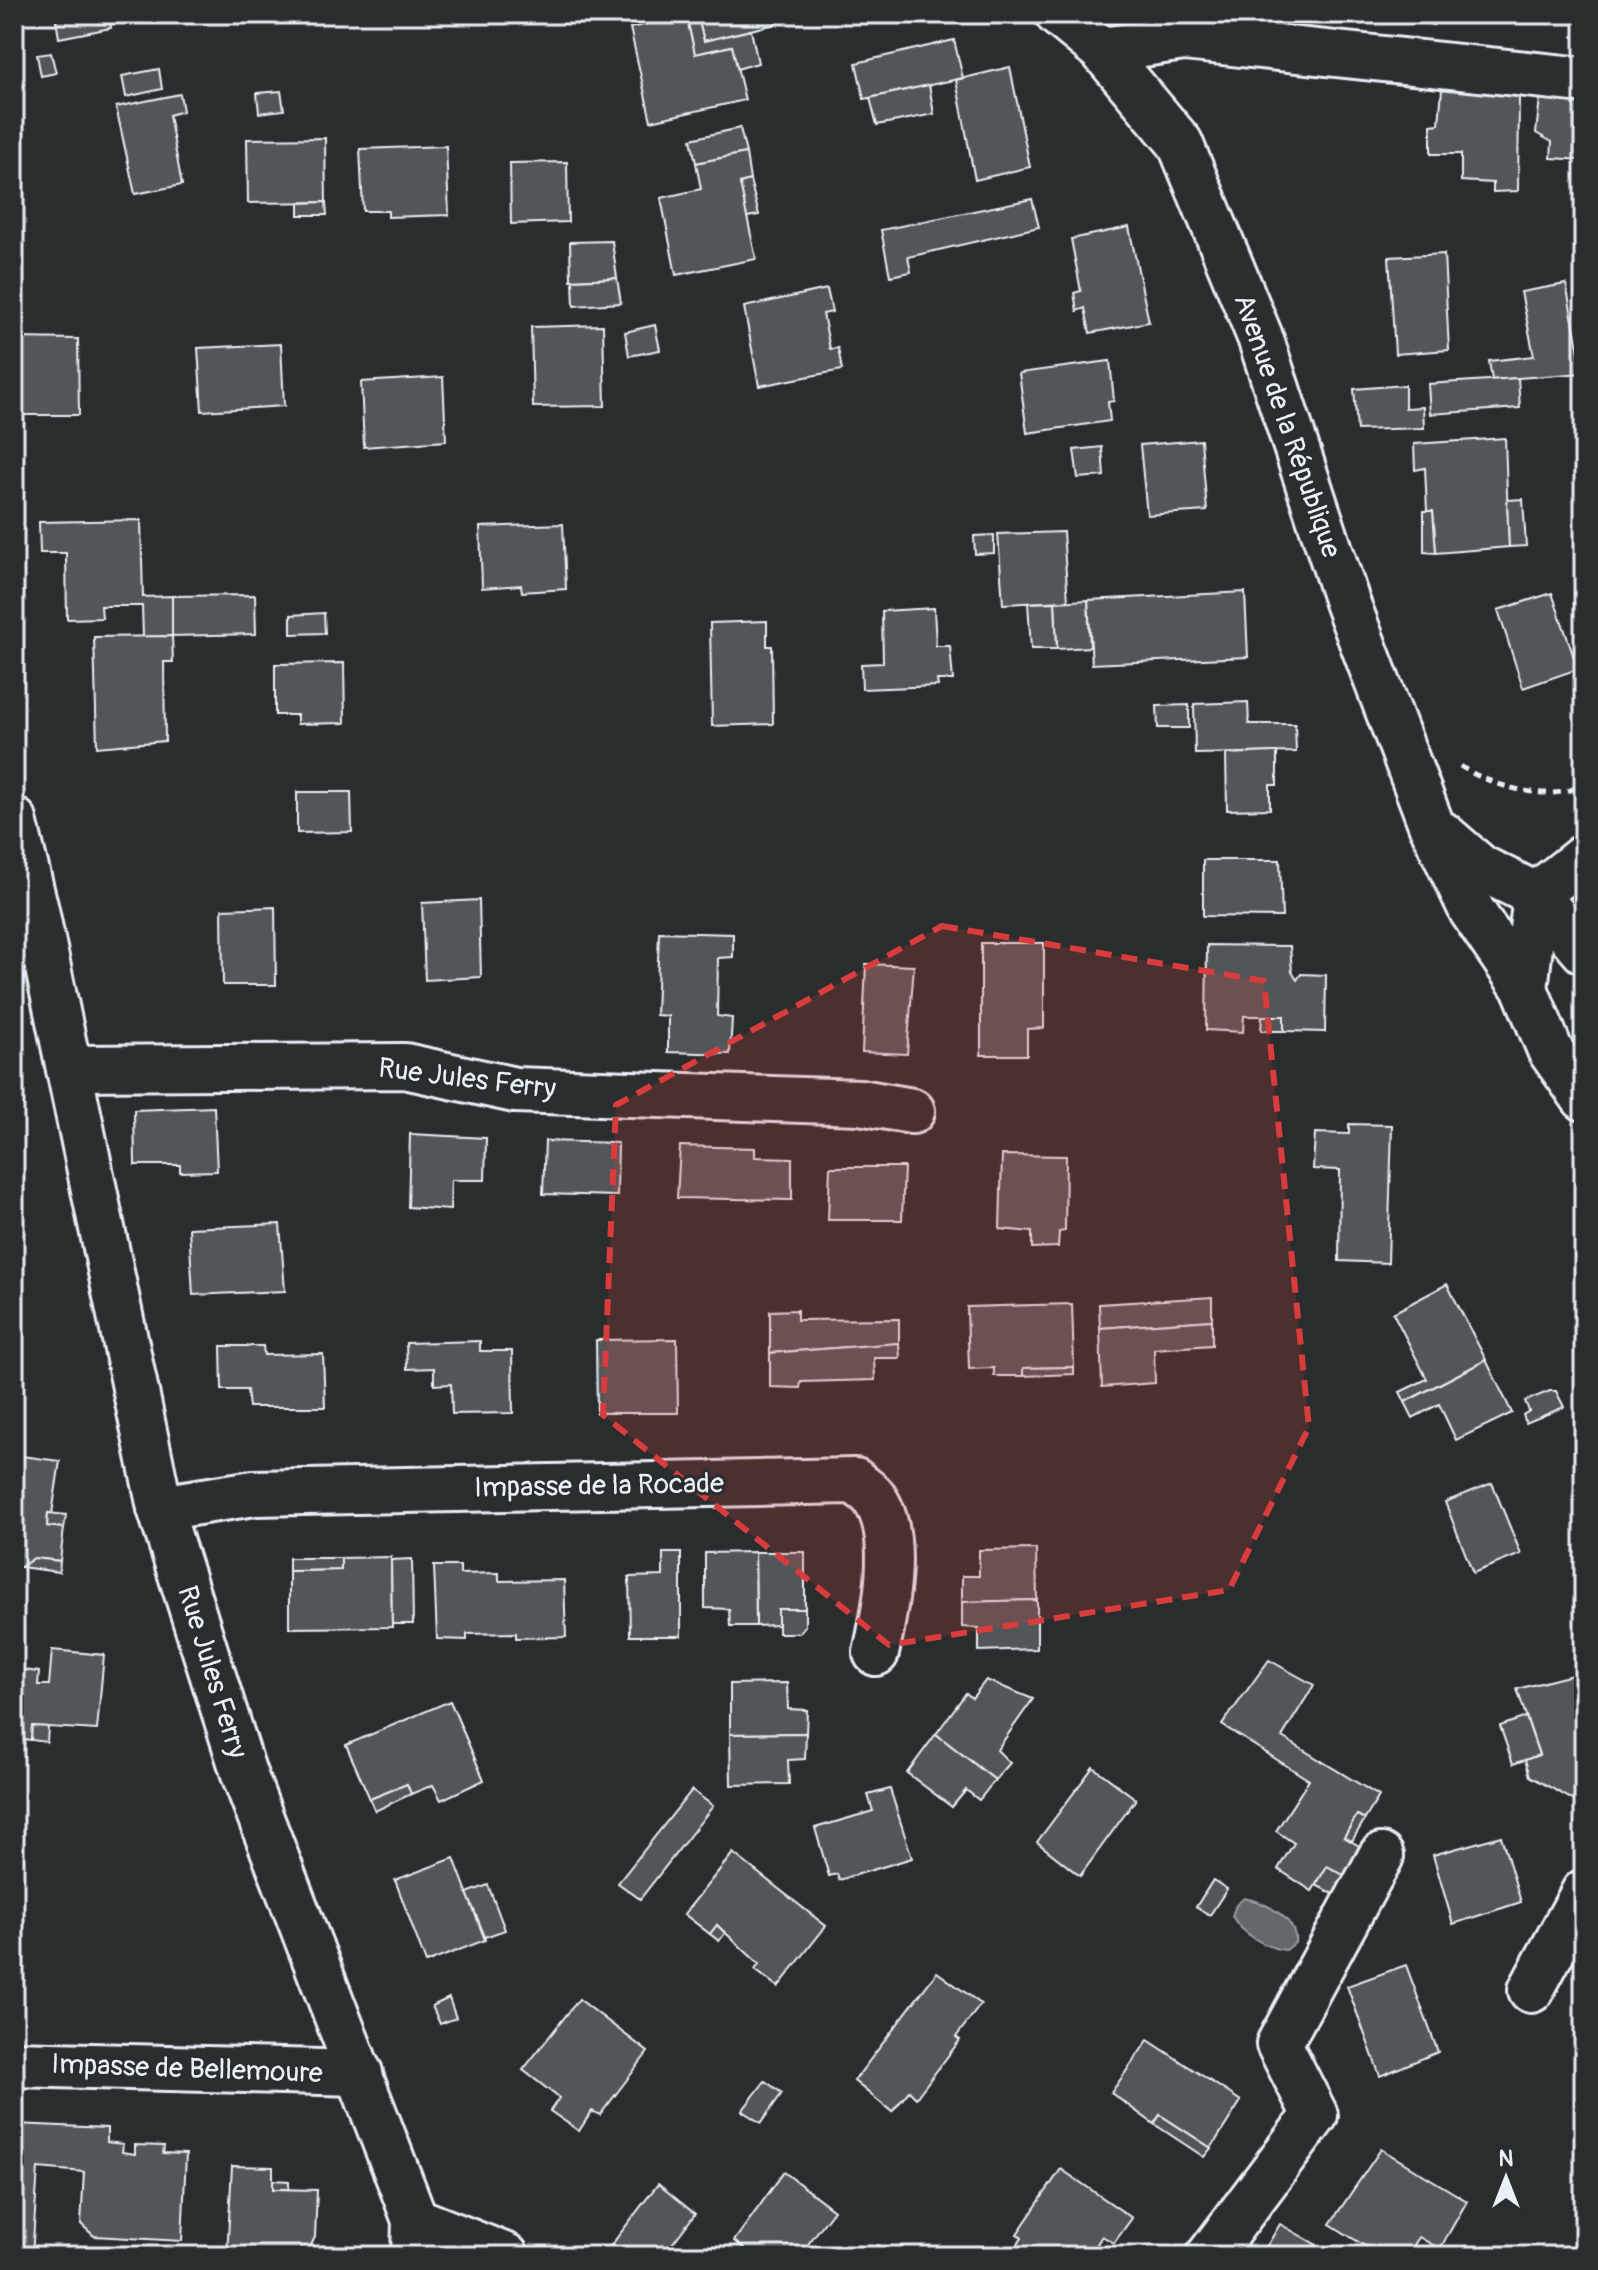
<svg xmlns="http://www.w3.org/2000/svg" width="1598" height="2270" font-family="Pangolin,sans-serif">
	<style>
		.water { fill: #63686b; stroke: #989fa3; stroke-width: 2 }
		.building { fill: #535759; stroke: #e8f1f8; stroke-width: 2 }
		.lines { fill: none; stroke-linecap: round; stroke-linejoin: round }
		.minor-casing { stroke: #e8f1f8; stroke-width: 50 }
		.path { stroke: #e8f1f8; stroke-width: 5; stroke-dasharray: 8 6; stroke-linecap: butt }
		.minor { stroke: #2a2d2e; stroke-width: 44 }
		.marked { fill: #d83c3d; fill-opacity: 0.2; stroke: #d83c3d; stroke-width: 6; stroke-dasharray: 16 10; stroke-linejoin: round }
		.labels { text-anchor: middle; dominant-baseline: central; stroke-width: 6; stroke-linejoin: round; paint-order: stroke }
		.street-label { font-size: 28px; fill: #e8f1f8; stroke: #2a2d2e }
	</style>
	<rect width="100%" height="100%" fill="#2a2d2e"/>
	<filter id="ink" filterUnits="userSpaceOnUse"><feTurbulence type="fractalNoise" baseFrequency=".0125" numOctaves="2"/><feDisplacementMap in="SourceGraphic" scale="16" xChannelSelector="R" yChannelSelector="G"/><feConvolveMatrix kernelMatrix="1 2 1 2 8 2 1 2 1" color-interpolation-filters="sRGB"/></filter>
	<g filter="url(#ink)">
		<path class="water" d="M1244 1898C1266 1902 1298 1919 1295 1943L1286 1950C1266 1948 1242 1934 1232 1916L1236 1905Z"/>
		<g class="building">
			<polygon points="55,14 109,14 111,28 59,38"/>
			<polygon points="697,14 774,14 776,24 704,41"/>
			<polygon points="697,14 704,41 751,30 758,63 737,69 732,46 695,54 686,15"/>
			<polygon points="1393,14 1436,14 1433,25"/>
			<polygon points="686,15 695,54 732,46 745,100 651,121 630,28"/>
			<polygon points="954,40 963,78 864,99 856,63"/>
			<polygon points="51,53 56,73 41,76 37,55"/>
			<polygon points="1010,67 1030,167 975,180 956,80"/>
			<polygon points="159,69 162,89 126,97 122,76"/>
			<polygon points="929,85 934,114 877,125 870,98"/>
			<polygon points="1442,89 1519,96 1518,191 1493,192 1493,183 1461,181 1461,154 1431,154 1431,125 1439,124"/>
			<polygon points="281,91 284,110 259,113 257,93"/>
			<polygon points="180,94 183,111 169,115 182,185 135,194 116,107"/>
			<polygon points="1540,98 1584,101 1584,160 1551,158 1552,142 1536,133"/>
			<polygon points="740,128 746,153 696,163 691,139"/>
			<polygon points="325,138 326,202 248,203 247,139"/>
			<polygon points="446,146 449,215 388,217 388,211 363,211 360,149"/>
			<polygon points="746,153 750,180 740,183 756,259 676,275 661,198 701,189 696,163"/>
			<polygon points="567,162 568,222 511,224 510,163"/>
			<polygon points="750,180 759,215 747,217 740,183"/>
			<polygon points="1032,199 1039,227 908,257 911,272 890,276 881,230"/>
			<polygon points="326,202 327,215 299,215 299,203"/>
			<polygon points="1129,227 1149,322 1090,333 1085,308 1077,311 1074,293 1081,291 1071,239"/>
			<polygon points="612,241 617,278 571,280 570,242"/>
			<polygon points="1444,254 1449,350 1395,354 1389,257"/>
			<polygon points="617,278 621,303 574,306 573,280"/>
			<polygon points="1566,284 1583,373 1492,380 1489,361 1534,356 1521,292"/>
			<polygon points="827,289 832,312 823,314 830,349 838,348 842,370 759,386 744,307"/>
			<polygon points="603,325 605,406 533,407 531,327"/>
			<polygon points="655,325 660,350 629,356 625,332"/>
			<polygon points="14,338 78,339 79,415 14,415"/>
			<polygon points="281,344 284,406 202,411 198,348"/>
			<polygon points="1110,361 1114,401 1108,402 1110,421 1027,433 1019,373"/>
			<polygon points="443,377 446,441 364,447 361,382"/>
			<polygon points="1518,378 1520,408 1430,414 1428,384"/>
			<polygon points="1405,385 1405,408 1423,407 1424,428 1357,430 1354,389"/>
			<polygon points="1505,438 1509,547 1436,553 1433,511 1427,511 1425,468 1415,470 1414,444"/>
			<polygon points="1201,440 1207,511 1147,515 1140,445"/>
			<polygon points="1102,447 1104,476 1078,478 1074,450"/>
			<polygon points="1523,499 1526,546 1509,547 1507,500"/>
			<polygon points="1424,511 1433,511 1436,553 1424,552"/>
			<polygon points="141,520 143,597 172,596 172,636 143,637 142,606 101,606 102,618 67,619 66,553 40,553 39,522"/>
			<polygon points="563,524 566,589 522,592 521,585 482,588 480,527"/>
			<polygon points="1063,532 1068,601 1003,604 998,534"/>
			<polygon points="994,535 994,553 975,554 974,536"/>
			<polygon points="1245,592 1248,657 1092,664 1088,600"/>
			<polygon points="1552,593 1578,669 1523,688 1498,610"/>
			<polygon points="255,595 256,634 172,636 172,596"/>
			<polygon points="1088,600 1090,647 1057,649 1055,602"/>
			<polygon points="1055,602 1057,649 1031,649 1028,603"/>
			<polygon points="934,608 936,646 950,646 953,680 937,680 938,686 862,689 861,664 883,663 882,611"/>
			<polygon points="324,613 325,633 291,634 291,615"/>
			<polygon points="767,621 767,646 772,646 773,724 712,726 710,623"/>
			<polygon points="172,636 173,662 164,662 165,741 97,747 94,637"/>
			<polygon points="344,663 345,723 297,724 297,715 275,715 275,664"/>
			<polygon points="1248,702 1249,724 1295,724 1296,752 1195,754 1194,704"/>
			<polygon points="1189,705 1189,728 1158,728 1157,706"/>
			<polygon points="1273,752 1277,752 1277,785 1270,785 1270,809 1227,810 1226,754"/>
			<polygon points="297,792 351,792 352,832 297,833"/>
			<polygon points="1203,860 1280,860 1282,917 1203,916"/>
			<polygon points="479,900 481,977 425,980 422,903"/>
			<polygon points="275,907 276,985 223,985 222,909"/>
			<polygon points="659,932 733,934 733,957 718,958 717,1016 732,1018 730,1054 668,1052 668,1016 656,1015"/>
			<polygon points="981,943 1044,943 1044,1028 1027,1029 1027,1055 981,1055"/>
			<polygon points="1207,945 1290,946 1292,972 1297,980 1301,974 1326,975 1325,1032 1284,1031 1284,1016 1244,1016 1243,1032 1206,1030"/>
			<polygon points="866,964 914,966 907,1054 862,1052"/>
			<polygon points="1262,1016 1284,1016 1284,1031 1261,1031"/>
			<polygon points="214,1107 217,1171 180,1172 180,1165 135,1165 134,1110"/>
			<polygon points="1349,1124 1392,1125 1388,1263 1339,1261 1340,1170 1313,1169 1315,1133 1349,1134"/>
			<polygon points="410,1134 486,1138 485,1180 451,1180 450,1210 408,1207"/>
			<polygon points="545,1141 618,1143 617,1196 543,1194"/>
			<polygon points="680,1146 755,1148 755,1157 792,1158 792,1200 677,1198"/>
			<polygon points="1002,1155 1066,1156 1065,1231 1059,1232 1058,1247 1032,1248 1032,1232 1000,1229"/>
			<polygon points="830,1167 904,1167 902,1220 828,1220"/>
			<polygon points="280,1224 285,1291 193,1295 189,1228"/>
			<polygon points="1447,1284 1486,1360 1405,1402 1400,1392 1427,1379 1393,1313"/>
			<polygon points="1212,1297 1212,1320 1100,1328 1099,1304"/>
			<polygon points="1072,1304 1074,1367 1023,1368 1023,1376 994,1376 994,1368 969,1369 967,1307"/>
			<polygon points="797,1310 797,1320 899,1319 899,1343 770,1353 770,1311"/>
			<polygon points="1212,1320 1212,1345 1154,1349 1155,1383 1102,1387 1100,1328"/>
			<polygon points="677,1339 678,1413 597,1413 596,1340"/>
			<polygon points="480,1341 480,1351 512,1351 513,1413 452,1414 451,1384 434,1385 434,1368 407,1369 406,1343"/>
			<polygon points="899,1343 900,1358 874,1358 875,1380 801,1382 800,1388 770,1387 770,1353"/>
			<polygon points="221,1346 263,1346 264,1355 323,1354 325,1407 249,1407 247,1390 222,1390"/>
			<polygon points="1486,1360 1512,1413 1456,1440 1439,1404 1413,1418 1405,1402"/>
			<polygon points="1074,1367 1074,1374 1023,1376 1023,1368"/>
			<polygon points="1550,1391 1556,1391 1564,1407 1526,1423 1523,1415 1529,1411 1525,1401"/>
			<polygon points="14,1455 60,1461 52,1514 48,1513 47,1526 64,1528 60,1561 34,1558 21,1567 14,1567"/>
			<polygon points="1492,1483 1521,1554 1473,1573 1445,1502"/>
			<polygon points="48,1513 66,1515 64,1528 47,1526"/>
			<polygon points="1036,1549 1037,1600 962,1602 962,1576 979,1576 979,1550"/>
			<polygon points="755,1552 805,1552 805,1609 778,1609 778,1625 756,1626"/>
			<polygon points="755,1552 756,1626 730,1626 729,1609 705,1608 705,1553"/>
			<polygon points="663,1553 681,1553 681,1636 630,1636 629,1577 663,1576"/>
			<polygon points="391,1557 392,1627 289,1628 289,1571 341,1570 341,1558"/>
			<polygon points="34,1558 60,1561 59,1572 21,1567"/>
			<polygon points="289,1558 341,1558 341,1570 289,1571"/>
			<polygon points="412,1559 413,1624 392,1624 391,1560"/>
			<polygon points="434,1566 460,1566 460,1574 499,1573 499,1581 564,1580 566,1637 516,1638 516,1633 467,1634 467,1640 437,1639"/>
			<polygon points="1037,1600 1037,1649 979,1651 979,1628 962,1627 962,1602"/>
			<polygon points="778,1609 805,1609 805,1626 799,1633 778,1633"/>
			<polygon points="52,1650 104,1655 97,1730 32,1726 31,1740 14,1738 14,1669 39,1672 38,1685 49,1685"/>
			<polygon points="1269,1660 1314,1685 1282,1737 1379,1796 1365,1819 1357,1815 1344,1837 1366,1850 1348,1878 1327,1866 1312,1891 1278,1869 1294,1843 1276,1831 1309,1780 1222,1725"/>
			<polygon points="1584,1672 1584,1806 1530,1776 1525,1760 1539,1755 1517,1689"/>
			<polygon points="986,1680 1033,1699 997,1750 1010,1763 995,1780 936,1734 966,1693 972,1698"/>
			<polygon points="787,1683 788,1709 807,1710 806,1733 730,1734 730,1684"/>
			<polygon points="450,1701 484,1780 441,1800 433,1785 411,1794 407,1784 370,1799 346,1745"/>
			<polygon points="1526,1717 1539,1755 1513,1764 1500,1726"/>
			<polygon points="32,1726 48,1727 47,1742 31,1740"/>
			<polygon points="806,1733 805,1759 788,1760 789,1784 731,1785 730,1734"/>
			<polygon points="936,1734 995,1780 979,1800 966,1790 952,1807 907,1773"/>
			<polygon points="1093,1767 1136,1799 1080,1876 1037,1842"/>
			<polygon points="407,1784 411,1794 375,1811 370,1799"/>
			<polygon points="890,1789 912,1858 839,1880 837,1874 829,1876 815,1828 873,1811 868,1795"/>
			<polygon points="692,1790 713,1806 640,1899 618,1883"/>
			<polygon points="1357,1815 1365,1819 1352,1841 1344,1837"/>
			<polygon points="1501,1836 1521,1902 1453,1924 1433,1855"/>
			<polygon points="733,1853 826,1926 778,1987 755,1970 759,1964 717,1925 710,1934 684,1914"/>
			<polygon points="454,1858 485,1940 426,1963 395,1880"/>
			<polygon points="1327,1866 1345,1876 1335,1895 1316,1885"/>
			<polygon points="1213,1880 1227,1889 1210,1915 1196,1907"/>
			<polygon points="488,1885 505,1930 485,1937 467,1893"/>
			<polygon points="717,1925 725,1933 719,1941 710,1934"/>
			<polygon points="1406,1965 1438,2052 1380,2076 1347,1986"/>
			<polygon points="937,1972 981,2004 956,2037 960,2040 916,2098 909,2091 892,2112 854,2081"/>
			<polygon points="449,1998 456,2018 440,2024 432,2006"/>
			<polygon points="579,1999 648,2052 600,2115 592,2111 579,2131 550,2111 559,2098 523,2070"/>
			<polygon points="1148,2040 1241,2101 1211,2148 1160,2115 1154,2124 1111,2093"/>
			<polygon points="765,2081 782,2093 761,2123 742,2111"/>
			<polygon points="1160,2115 1211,2148 1204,2157 1154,2124"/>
			<polygon points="15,2124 107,2128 107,2142 123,2144 122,2152 135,2154 135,2145 164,2146 163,2153 186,2154 182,2241 94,2236 81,2224 84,2172 38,2168 32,2256 14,2256"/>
			<polygon points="1381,2149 1467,2201 1440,2249 1419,2237 1407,2256 1381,2256 1330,2224"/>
			<polygon points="232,2166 273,2167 273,2189 317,2190 315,2237 306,2256 227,2256"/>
			<polygon points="1061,2169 1132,2218 1114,2243 1102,2236 1092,2252 1097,2256 1010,2256 1022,2238 1017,2234"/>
			<polygon points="784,2172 834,2210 799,2256 754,2256 734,2241"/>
			<polygon points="273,2180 289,2181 289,2189 273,2189"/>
			<polygon points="658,2184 695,2214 663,2256 603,2256"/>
			<polygon points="1280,2224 1336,2256 1261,2256"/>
			<polygon points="878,2245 895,2256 870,2256"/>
		</g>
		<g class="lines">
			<g class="minor-casing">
				<g id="minor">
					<polyline points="1058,14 1102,50 1180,143 1260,337 1347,602 1431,824 1472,911 1525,989 1550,1050 1584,1098"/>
					<polyline points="1102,50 1184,38 1584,80"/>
					<polyline points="14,820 36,910 160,1508 244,1774 415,2220 414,2256"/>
					<polyline points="1442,834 1481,868 1536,895 1584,951"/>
					<polyline points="1525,989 1536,895 1584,857"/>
					<polyline points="69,1068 405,1066 515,1090 860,1102 912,1111"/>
					<path d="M160 1508 254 1493 855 1481C861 1487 870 1492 874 1498 901 1535 885 1612 876 1653"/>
					<polyline points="1531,1990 1584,1892"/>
					<polyline points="14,2064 360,2073"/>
					<polyline points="415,2220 506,2256"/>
					<polyline points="1209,2256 1315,2115 1279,2044 1381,1856"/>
				</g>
			</g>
			<path class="path" d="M1460 766C1489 785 1554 806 1584 783"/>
			<use href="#minor" class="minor"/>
		</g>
	</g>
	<path class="marked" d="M942 926 1264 981 1309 1427 1229 1590 889 1645 603 1415 616 1105Z"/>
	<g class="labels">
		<g class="street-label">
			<text transform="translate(1287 426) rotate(71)">Avenue de la République</text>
			<text transform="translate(467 1079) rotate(7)">Rue Jules Ferry</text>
			<text transform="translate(599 1486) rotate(-1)">Impasse de la Rocade</text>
			<text transform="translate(212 1672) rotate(73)">Rue Jules Ferry</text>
			<text transform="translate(187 2069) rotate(2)">Impasse de Bellemoure</text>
		</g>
	</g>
	<rect width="1598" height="2270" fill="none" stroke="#2a2d2e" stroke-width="48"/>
	<rect x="24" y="24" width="1550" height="2222" fill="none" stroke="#e8f1f8" stroke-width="3" filter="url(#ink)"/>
	<g transform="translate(1506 2178)" stroke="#2a2d2e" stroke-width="6" paint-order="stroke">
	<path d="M0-6L14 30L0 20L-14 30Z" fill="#e8f1f8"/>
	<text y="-12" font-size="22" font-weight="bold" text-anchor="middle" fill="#e8f1f8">N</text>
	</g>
</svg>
